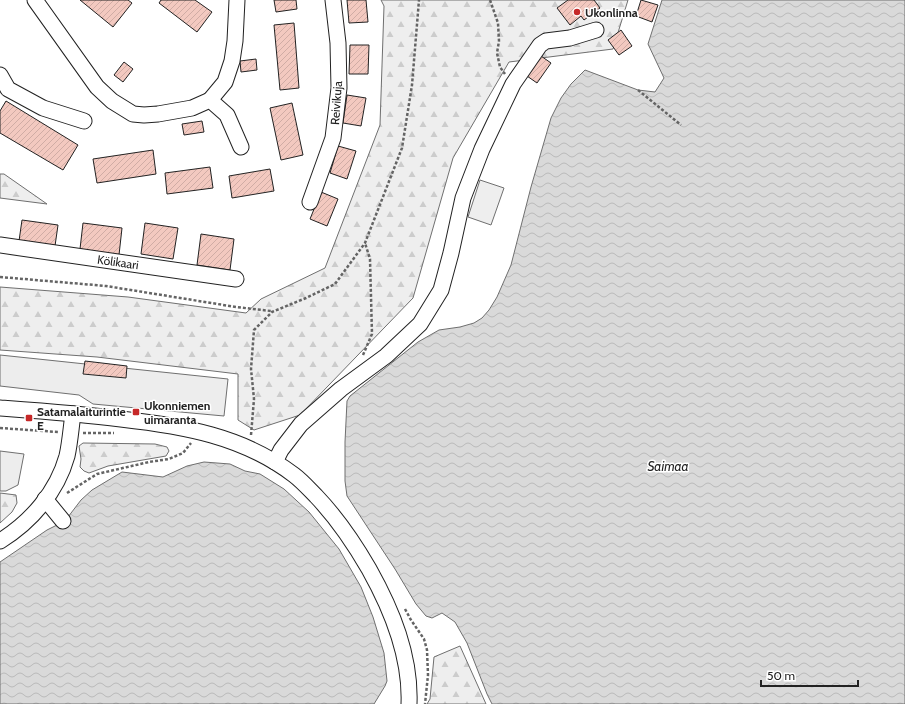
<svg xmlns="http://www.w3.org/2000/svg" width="905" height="704" font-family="Cabin,sans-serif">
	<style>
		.forest { fill: url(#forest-firs); stroke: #6f6f6f }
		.pitch { fill: #eee; stroke: #6f6f6f }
		.parking { fill: #ededed; stroke: #6f6f6f }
		.water { fill: url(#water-waves); stroke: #6f6f6f }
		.building { fill: url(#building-hatch); stroke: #222 }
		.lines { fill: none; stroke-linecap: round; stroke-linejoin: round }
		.minor-casing { stroke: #222; stroke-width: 17 }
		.path { stroke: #646464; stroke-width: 2.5; stroke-dasharray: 3 2; stroke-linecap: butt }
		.minor { stroke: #fff; stroke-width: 15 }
		.poi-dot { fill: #c62828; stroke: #fff; stroke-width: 1.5 }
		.labels { text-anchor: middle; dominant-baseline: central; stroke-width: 3; stroke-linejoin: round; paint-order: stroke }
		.poi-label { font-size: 12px; font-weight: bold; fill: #222; stroke: #fff; text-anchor: start }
		.street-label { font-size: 12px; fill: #222; stroke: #fff }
		.water-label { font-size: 13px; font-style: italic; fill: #222; stroke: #fff }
	</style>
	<defs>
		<pattern id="forest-firs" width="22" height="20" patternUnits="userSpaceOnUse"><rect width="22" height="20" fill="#eee"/><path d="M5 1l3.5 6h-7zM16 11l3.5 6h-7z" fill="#ccc"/></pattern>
		<pattern id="water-waves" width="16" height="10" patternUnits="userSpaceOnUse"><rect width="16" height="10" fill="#d9d9d9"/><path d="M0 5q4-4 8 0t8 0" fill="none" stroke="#bababa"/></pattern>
		<pattern id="building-hatch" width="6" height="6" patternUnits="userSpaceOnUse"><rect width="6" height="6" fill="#f3c9c0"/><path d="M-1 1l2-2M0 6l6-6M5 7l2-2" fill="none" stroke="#d0aca5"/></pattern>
	</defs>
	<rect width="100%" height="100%" fill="#fff"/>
	<g class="forest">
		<polygon points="381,0 628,0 613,49 509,62 453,158 413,298 300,415 254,430 238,420 238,374 97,357 0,350 0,287 128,297 246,313 261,299 325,268 380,125 384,6"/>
		<polygon points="0,174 4,174 47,204 0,198"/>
		<polygon points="83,443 155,444 167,447 169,451 166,456 108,466 89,473 84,471 80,467 81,459 79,446"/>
		<polygon points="0,493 16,495 17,503 12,512 0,523"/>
		<polygon points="460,646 486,704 427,704 430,699 434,657"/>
	</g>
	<polygon class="pitch" points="480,180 504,188 491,225 468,217"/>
	<g class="parking">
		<polygon points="0,355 228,379 224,416 93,404 79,395 0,386"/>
		<polygon points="0,451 24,454 18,485 6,491 0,491"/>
	</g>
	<g class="water">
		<polygon points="662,0 905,0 905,704 492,704 487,694 467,643 455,622 442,613 432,618 426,616 416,604 395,569 347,496 345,481 345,442 347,401 350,396 418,342 439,330 460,327 474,323 482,318 489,310 497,297 511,265 531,187 551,118 561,98 571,84 585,70 638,90 655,92 664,78 648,44"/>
		<polygon points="204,462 230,464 245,471 260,474 284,489 309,512 339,549 361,587 373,617 384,653 387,681 385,686 374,704 0,704 0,562 47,530 59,524 68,517 81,500 92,490 122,472 163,477 187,466"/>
	</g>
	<g class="building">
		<polygon points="80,0 128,0 132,3 113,27"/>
		<polygon points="161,0 195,0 212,12 197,32 159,3"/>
		<polygon points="274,0 296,0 297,9 276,12"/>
		<polygon points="347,0 366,0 368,22 349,23"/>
		<polygon points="568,0 594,0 600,8 584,20 581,16 570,25 557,8"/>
		<polygon points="641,0 658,5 652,22 636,16"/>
		<polygon points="294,23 299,88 280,90 274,25"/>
		<polygon points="621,30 632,46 619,55 608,40"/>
		<polygon points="350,45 369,45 368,74 349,74"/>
		<polygon points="541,56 551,63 537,83 527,76"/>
		<polygon points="256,59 257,70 241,72 240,61"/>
		<polygon points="124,62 133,69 123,82 114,75"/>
		<polygon points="347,95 366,98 361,126 343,123"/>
		<polygon points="6,101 78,145 63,170 0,133 0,111"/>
		<polygon points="292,103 303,155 281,160 270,108"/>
		<polygon points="202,121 204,132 184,135 182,124"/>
		<polygon points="338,146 356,151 347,179 330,173"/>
		<polygon points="153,150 156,174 97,183 93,159"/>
		<polygon points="210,167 213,188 167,194 165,173"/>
		<polygon points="270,169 274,191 232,198 229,176"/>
		<polygon points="321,192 338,199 327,226 310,219"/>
		<polygon points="22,220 58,225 55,246 19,241"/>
		<polygon points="83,223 122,228 119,255 80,249"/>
		<polygon points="145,223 178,228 173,259 141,254"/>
		<polygon points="201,234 234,239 230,270 197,265"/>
		<polygon points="85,361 127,366 126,378 83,374"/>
	</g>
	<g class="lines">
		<g class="minor-casing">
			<g id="minor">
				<polyline points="35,0 97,87 112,101 133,114 144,115 158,114 192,108 210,100 227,115 241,147"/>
				<polyline points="0,75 8,89 43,108 84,121"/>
				<polyline points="210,100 225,82 232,61 235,41 237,0"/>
				<polyline points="310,202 333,138 339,88 338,43 333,0"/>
				<polyline points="0,245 236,279"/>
				<path d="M0 408C40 411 81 414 121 419 183 426 243 436 294 475 302 481 309 489 316 496 337 518 354 543 369 569 392 610 411 656 409 704"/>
				<polyline points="275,462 281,450 301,424 341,389 386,356 420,324 441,290 451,253 463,198 482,149 513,84 540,45 546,41 570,38 596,30"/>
				<polyline points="45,499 63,521"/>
				<path d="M0 541C31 522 57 492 67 456 70 443 71 428 73 414"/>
			</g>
		</g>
		<g class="path">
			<polyline points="490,0 498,23 499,41 497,53 500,67 505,74"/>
			<polyline points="638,90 681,125"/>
			<polyline points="0,277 106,286 236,307 271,311"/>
			<polyline points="363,355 372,334 370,259 365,243"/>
			<polyline points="0,428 58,432"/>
			<polyline points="83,433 114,433"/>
			<polyline points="251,435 254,399 251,369 254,330 272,312 306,298 335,284 365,243 402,148 412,85 419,0"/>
			<polyline points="67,493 97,474 149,462 169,459 183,453 191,443"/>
			<polyline points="405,609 411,620 424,639 427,650 428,675 425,704"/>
		</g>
		<use href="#minor" class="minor"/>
	</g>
	<g class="poi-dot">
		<circle cx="577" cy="12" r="4"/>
		<rect x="132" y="408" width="8" height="8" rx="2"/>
		<rect x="25" y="414" width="8" height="8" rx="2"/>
	</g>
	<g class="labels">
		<g class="poi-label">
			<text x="585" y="12">Ukonlinna</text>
			<text x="144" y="405">Ukonniemen<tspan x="144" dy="14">uimaranta</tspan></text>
			<text x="37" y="411">Satamalaiturintie<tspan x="37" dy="14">E</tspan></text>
		</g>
		<g class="street-label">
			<text transform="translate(336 103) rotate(-86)">Reivikuja</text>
			<text transform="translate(118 262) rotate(8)">Kölikaari</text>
		</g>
		<g class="water-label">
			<text x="668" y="466">Saimaa</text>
		</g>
	</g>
	<path d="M761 680v6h97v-6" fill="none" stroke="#222222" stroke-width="2"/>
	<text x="767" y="680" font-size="12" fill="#222222" stroke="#ffffff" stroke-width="3" paint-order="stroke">50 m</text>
</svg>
